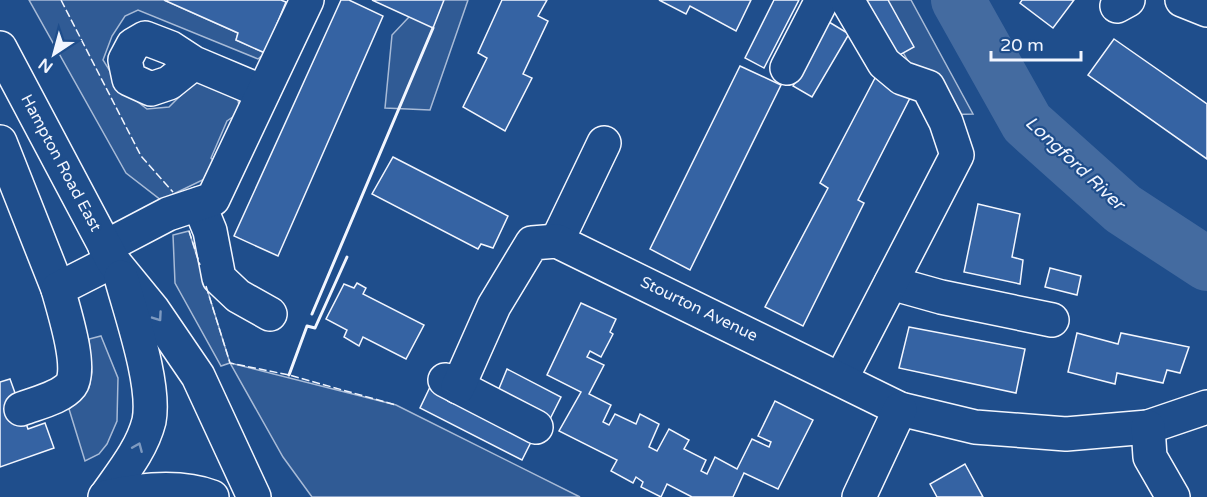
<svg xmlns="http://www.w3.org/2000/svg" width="1207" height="497" font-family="'Varela Round',sans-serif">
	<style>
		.built { fill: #305b95; stroke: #a8bbd7; stroke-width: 1.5 }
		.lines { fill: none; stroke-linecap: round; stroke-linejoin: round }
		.river { stroke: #446ba0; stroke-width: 54 }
		.building { fill: #3563a3; stroke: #f2f6ff; stroke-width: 1.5 }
		.minor-casing { stroke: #f2f6ff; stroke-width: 36 }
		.major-casing { stroke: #f2f6ff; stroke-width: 36 }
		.minor { stroke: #1f4e8c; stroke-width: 33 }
		.major { stroke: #1f4e8c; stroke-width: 33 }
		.fence { stroke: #f2f6ff; stroke-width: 1.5; stroke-dasharray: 8 3; stroke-linecap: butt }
		.wall { stroke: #f2f6ff; stroke-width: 3 }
		.oneway { stroke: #7e9ac0 }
		.labels { text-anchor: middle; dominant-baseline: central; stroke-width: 4.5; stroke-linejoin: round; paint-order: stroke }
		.street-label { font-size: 16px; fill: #f2f6ff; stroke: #1f4e8c }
		.water-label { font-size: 18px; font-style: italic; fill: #f2f6ff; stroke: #1f4e8c }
	</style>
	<rect width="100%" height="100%" fill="#1f4e8c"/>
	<g class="built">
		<polygon points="29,0 164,0 238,33 236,40 265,53 258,59 138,10 125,16 112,36 103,60 121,89 147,109 169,107 190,86 199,81 231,93 238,100 240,112 227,121 211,158 218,165 213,175 161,200 126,173"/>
		<polygon points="425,0 468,0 430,110 385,108 392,35"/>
		<polygon points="873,0 911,0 973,114 939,115"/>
		<polygon points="189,231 230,363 396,405 580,497 312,497 283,457 230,363 221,366 175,283 173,235"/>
		<polygon points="101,336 118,378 117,421 107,444 99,454 85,461 69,409 80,400 89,388 92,372 89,339"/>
	</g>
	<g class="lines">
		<polyline class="river" points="958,0 1027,123 1123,209 1207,264"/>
	</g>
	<g class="building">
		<polygon points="164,0 281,0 286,2 265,53 236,40 238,33"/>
		<polygon points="341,0 349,0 383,16 278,256 234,236"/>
		<polygon points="372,0 444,0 433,28"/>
		<polygon points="502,0 547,0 538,16 548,21 523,74 532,78 505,131 463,107 487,58 478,53"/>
		<polygon points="659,0 751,0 736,31 690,6 686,14"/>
		<polygon points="774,0 799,0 764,68 745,58"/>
		<polygon points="864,0 888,0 914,47 896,57"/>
		<polygon points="1022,0 1074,0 1053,28 1020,3"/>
		<polygon points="829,22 849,34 812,97 793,86"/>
		<polygon points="1114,39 1207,104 1207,159 1088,75"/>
		<polygon points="740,66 781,85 690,270 650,249"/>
		<polygon points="875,78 911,96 858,200 864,203 803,326 765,307 828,188 820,183"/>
		<polygon points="393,157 508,216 493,248 481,244 478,249 372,194"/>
		<polygon points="978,204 1020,214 1012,257 1023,260 1020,284 964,272"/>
		<polygon points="1050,268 1081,276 1077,295 1045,287"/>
		<polygon points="357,283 366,288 363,294 424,325 406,359 363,337 359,346 344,337 347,330 326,319 344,284 354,288"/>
		<polygon points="581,303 616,319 610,332 613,334 601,357 590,351 587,357 604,365 589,394 611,405 603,422 609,425 615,414 636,424 640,414 659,424 649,447 657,451 669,429 689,440 684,449 706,460 701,471 707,474 715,457 737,469 752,439 769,447 771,442 758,436 775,401 813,420 778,489 744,473 733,497 692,497 667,484 661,497 641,487 643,482 636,477 633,483 611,471 617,460 559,431 581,392 547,375"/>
		<polygon points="909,327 1025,349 1016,393 899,368"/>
		<polygon points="1077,333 1118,344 1121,333 1189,347 1180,373 1167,370 1163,383 1117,373 1115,384 1068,372"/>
		<polygon points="507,369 561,397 550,419 498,391"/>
		<polygon points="10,379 28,429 45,423 54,448 0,467 0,382"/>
		<polygon points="430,387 532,440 522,460 420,408"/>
		<polygon points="965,464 983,497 937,497 930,484"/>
	</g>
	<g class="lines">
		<g class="minor-casing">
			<g id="minor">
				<polyline points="1182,0 1207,10"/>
				<polyline points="1117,6 1128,0"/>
				<polyline points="194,63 171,48 145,38 133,45 125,60 129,79 151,89 169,83 194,63 263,92"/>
				<polyline points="787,68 822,0"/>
				<polyline points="0,142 58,289"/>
				<polyline points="199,204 210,231 219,278 238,296 270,314"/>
				<polyline points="557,241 604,143"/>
				<polyline points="105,247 168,214 213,199 307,0"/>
				<polyline points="891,283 941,297 1052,320"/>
				<polyline points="841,379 957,155 946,122 928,87 902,78 884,63 847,0"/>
				<polyline points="445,380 536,427"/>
				<polyline points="458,387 494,306 532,243 557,241 900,409 975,427 1066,434 1148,427 1207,407"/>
				<path d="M21 409C36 403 61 398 71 385 83 369 63 308 58 289L113 261"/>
				<polyline points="1148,427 1150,457 1173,497"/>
				<polyline points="859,497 900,409"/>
			</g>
		</g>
		<g class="major-casing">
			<g id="major">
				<polyline points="0,48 113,261 153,310 198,376 254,497"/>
				<path d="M106 496C122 473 142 449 149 421 156 385 131 314 121 277"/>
				<path d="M105 497C137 490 181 485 212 497"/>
			</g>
		</g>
		<use href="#minor" class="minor"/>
		<use href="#major" class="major"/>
		<g class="fence">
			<polyline points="61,0 141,156 173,192"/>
			<polyline points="189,231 200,265"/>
			<polyline points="206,286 230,363 289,375 396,405"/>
		</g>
		<g class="wall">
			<polyline points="312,314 433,28"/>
			<polyline points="289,375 307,326 315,328 347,257"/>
		</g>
	</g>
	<defs><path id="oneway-chevron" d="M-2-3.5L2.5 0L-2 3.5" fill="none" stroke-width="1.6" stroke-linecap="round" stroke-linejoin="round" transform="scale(1.5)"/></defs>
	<g class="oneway">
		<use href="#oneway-chevron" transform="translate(158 317) rotate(55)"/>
		<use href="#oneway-chevron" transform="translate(138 447) rotate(-67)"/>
	</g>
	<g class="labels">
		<g class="street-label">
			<text transform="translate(61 163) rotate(62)">Hampton Road East</text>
			<text transform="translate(699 309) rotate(26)">Stourton Avenue</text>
		</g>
		<g class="water-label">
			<text transform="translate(1075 163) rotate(43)">Longford River</text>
		</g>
	</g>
	<g transform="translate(54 54) rotate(216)" stroke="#1f4e8c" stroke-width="4.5" paint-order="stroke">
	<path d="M0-4.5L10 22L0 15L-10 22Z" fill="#f2f6ff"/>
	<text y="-9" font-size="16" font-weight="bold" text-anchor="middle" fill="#f2f6ff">N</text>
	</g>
	<path d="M991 51v9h90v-9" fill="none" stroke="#f2f6ff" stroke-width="3"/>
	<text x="1000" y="51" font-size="18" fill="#f2f6ff" stroke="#1f4e8c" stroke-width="4.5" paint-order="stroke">20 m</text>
</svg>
